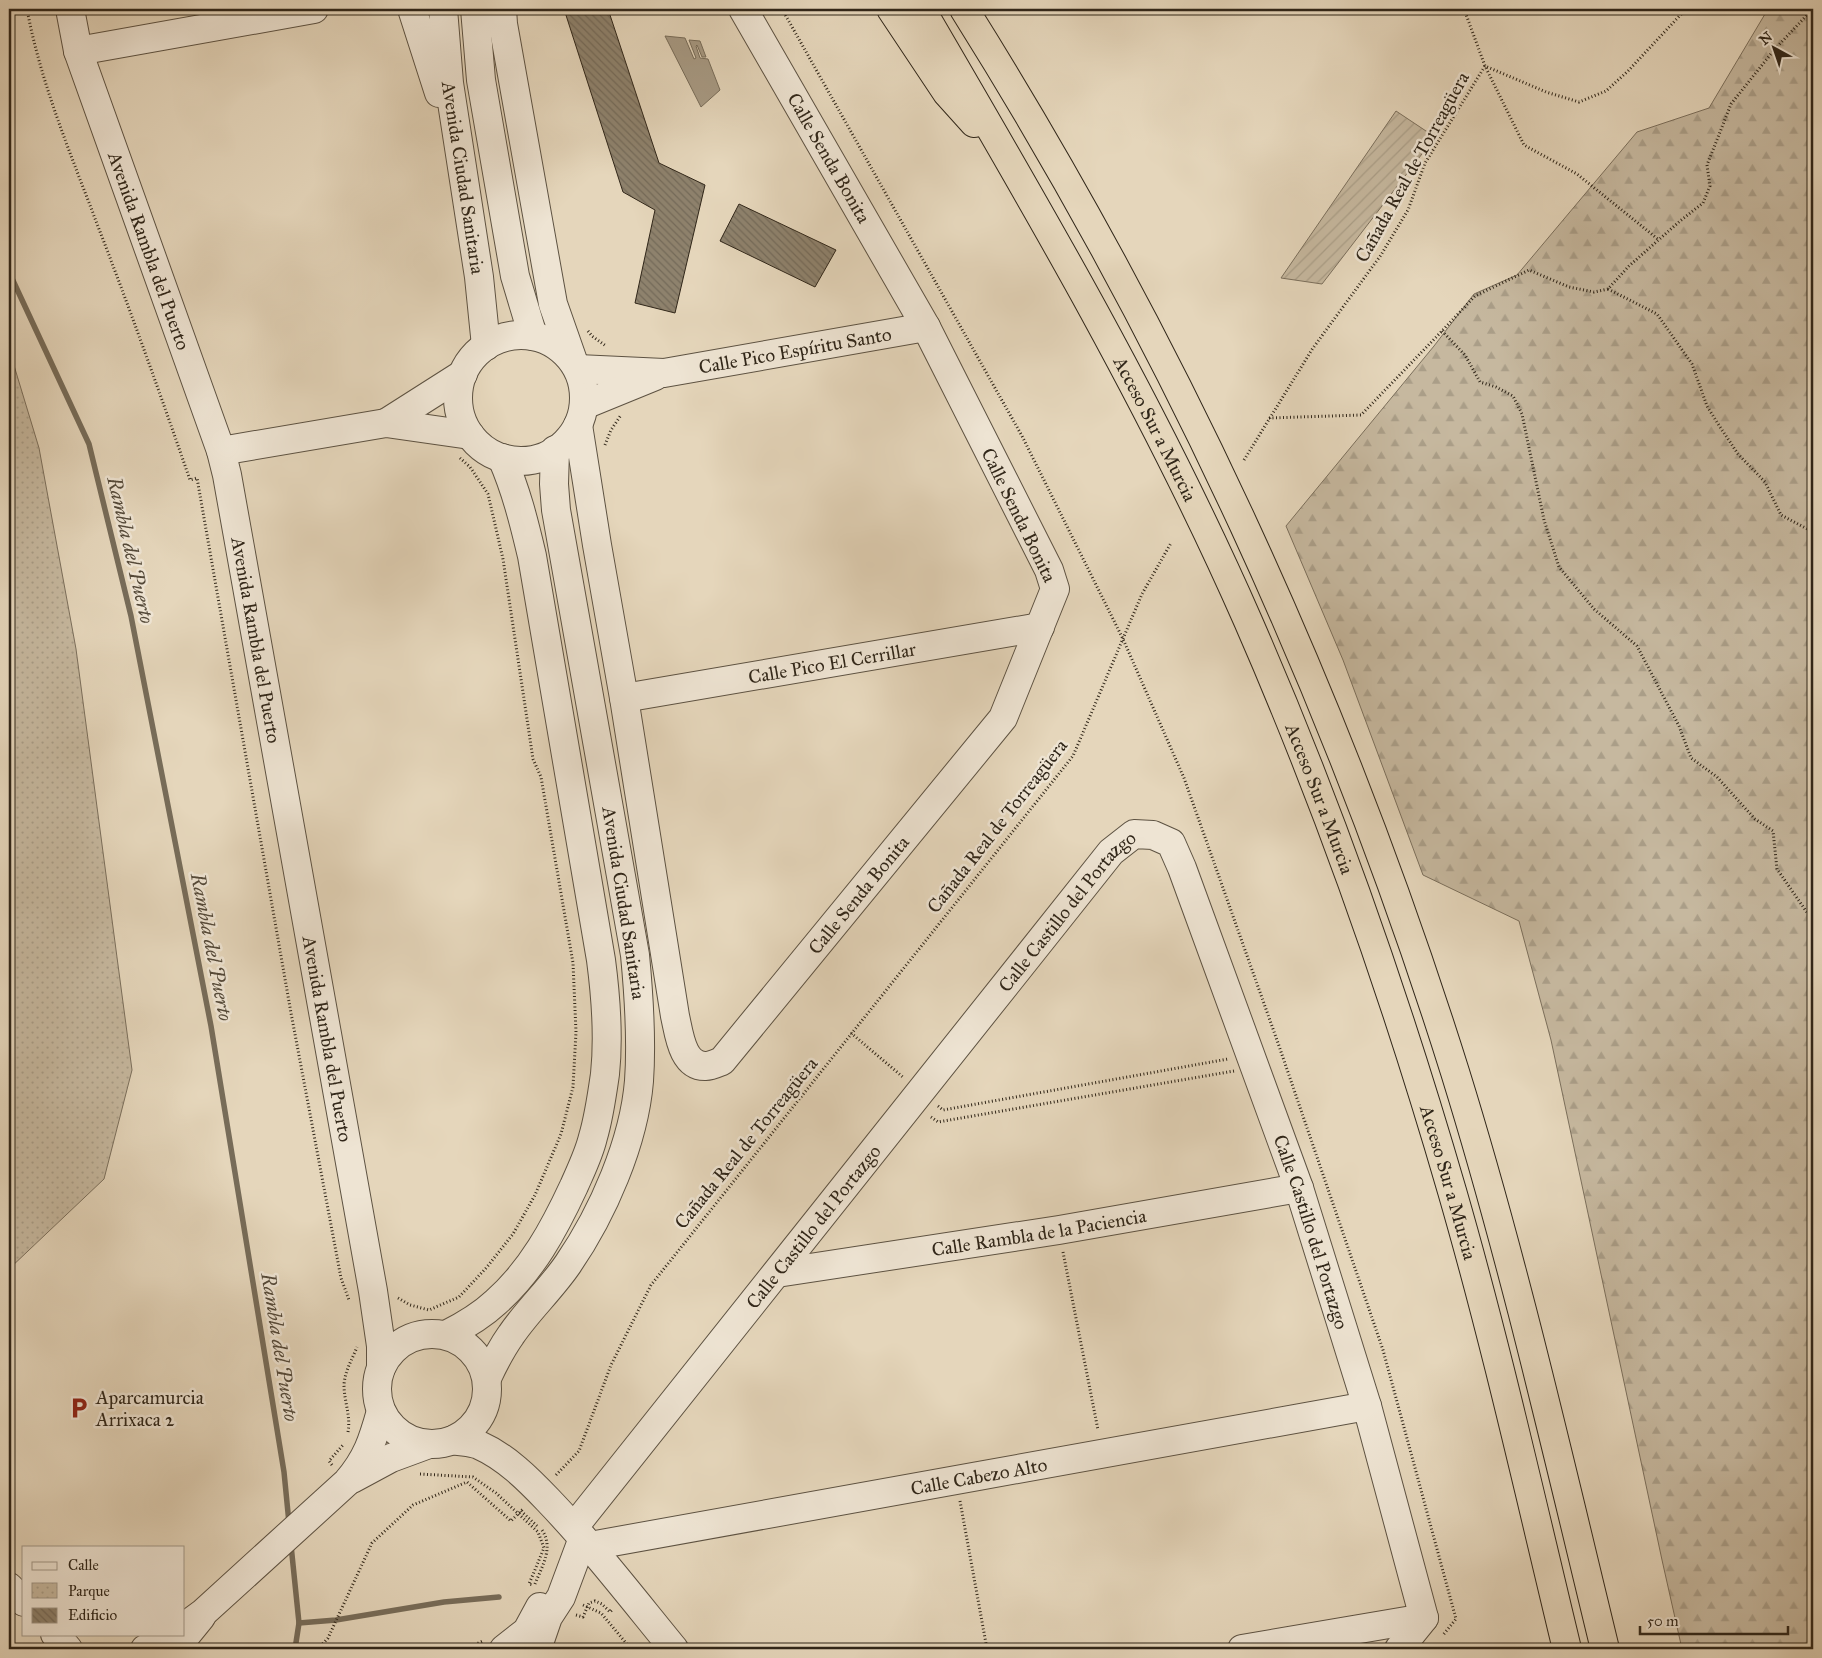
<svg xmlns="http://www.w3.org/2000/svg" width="1822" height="1658" font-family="'IM FELL Great Primer',serif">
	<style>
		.forest { fill: url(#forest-firs); stroke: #7b6f5c }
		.park { fill: url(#park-dots); stroke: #7b6f5c }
		.garden { fill: url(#garden-furrows); stroke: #7b6f5c }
		.water { fill: #a79a84; stroke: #776c59 }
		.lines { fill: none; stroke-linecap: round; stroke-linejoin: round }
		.stream { stroke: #776c59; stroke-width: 5.5 }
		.building { fill: url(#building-back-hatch); stroke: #302619 }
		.minor-casing { stroke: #5d5242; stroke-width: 30 }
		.highway-casing { stroke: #302619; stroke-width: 30 }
		.path { stroke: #302619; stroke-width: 3; stroke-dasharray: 1 2.5; stroke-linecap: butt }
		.minor { stroke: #eee4d3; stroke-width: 28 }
		.highway { stroke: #e5d6bb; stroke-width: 28 }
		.labels { text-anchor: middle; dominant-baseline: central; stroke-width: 5; stroke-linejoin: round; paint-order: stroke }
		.street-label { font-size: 19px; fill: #302619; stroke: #eee4d3 }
		.poi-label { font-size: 19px; fill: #302619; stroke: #eee4d3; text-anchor: start }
		.water-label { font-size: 20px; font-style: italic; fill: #544939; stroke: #eee4d3 }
	</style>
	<defs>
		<pattern id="forest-firs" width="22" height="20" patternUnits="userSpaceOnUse" patternTransform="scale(1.25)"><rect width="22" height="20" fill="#c6b89f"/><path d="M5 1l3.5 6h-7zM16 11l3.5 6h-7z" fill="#aa9e88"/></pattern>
		<pattern id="park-dots" width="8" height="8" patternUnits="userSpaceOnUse" patternTransform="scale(1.25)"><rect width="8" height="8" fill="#c6b89f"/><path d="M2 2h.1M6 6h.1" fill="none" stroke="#aa9e88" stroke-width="1.8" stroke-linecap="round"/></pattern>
		<pattern id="garden-furrows" width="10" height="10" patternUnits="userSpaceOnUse" patternTransform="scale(1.25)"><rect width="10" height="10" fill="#c6b89f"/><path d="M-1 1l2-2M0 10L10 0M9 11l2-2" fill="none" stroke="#aa9e88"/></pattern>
		<pattern id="building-back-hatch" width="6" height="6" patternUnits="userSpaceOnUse" patternTransform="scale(1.25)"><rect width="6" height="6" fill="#8e826d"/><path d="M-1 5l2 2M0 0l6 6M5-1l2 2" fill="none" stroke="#746a59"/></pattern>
	</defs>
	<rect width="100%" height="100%" fill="#e5d6bb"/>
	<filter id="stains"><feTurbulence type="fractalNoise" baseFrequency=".004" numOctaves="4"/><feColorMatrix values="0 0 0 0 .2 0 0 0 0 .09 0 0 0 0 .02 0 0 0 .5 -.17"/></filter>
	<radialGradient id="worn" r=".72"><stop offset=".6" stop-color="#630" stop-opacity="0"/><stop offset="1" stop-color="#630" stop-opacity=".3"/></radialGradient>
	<polygon class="forest" points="1768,9 1813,9 1813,1649 1682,1649 1662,1560 1551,1040 1519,921 1423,875 1343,660 1286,526 1434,346 1474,294 1517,275 1637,132 1709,108"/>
	<polygon class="park" points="9,349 39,448 76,649 132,1070 104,1179 9,1269"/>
	<polygon class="garden" points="1396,111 1435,137 1322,284 1281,278"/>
	<polygon class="water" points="665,36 685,38 694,59 696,58 689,40 700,41 706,57 702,57 697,45 696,46 700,58 708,59 720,90 701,107"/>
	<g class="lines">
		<g class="stream">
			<polyline points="9,272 89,444 131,616 211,1026 284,1472 289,1523"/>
			<polyline points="291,1545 299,1623 295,1649"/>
			<polyline points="299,1623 336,1620 444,1602 499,1597"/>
		</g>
	</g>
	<g class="building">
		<polygon points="564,9 608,9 659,163 705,185 675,313 635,303 655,210 623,192"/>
		<polygon points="739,204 836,250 815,287 720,241"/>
	</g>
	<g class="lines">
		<g class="minor-casing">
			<g id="minor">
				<path id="s1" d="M70 9 78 51 221 451 227 475 373 1291 381 1346V1368"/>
				<polyline points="412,9 439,93"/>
				<path id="s2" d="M443 9 449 83 479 277 486 346"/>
				<polyline points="475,9 481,80 515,276 533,336"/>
				<polyline points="502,9 503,24 553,304 573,361"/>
				<polyline points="78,51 314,9"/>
				<circle cx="521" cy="398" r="63"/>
				<path id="s3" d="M578 369 664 373 926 327"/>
				<polyline points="584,405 655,376"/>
				<polyline points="386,423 463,374"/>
				<path id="s4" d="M578 425 597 545 624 698 675 1016C679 1033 682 1067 706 1066 711 1066 717 1063 722 1061L1003 718 1055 589 1049 570 926 327 743 9"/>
				<polyline points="221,451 386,423 470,435"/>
				<path id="s5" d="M624 698 1040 627"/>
				<path id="s6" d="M777 1273 1059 1230 1299 1188"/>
				<circle cx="432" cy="1389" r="55"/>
				<path d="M446 1335C464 1326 481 1316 496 1302 532 1270 554 1229 574 1186 581 1170 589 1154 593 1137 599 1117 602 1095 605 1074 609 1036 606 998 601 960L532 556C524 522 516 490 502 458"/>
				<path d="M487 1378C494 1363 501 1349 511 1335 528 1310 551 1289 568 1264 603 1213 634 1142 639 1081 642 1039 639 997 635 955L556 510 554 484 555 450"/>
				<path d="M453 1440C462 1442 471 1442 479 1445 506 1457 528 1479 548 1500 593 1547 633 1599 674 1649"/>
				<polyline points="352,1479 391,1458 429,1444"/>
				<path id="s7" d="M574 1527 1111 852 1134 834 1153 835 1171 843 1182 868 1299 1188 1367 1406 1424 1618 1399 1649"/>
				<path id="s8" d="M590 1546C849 1500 1108 1452 1367 1406"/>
				<polyline points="9,1587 24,1602"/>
				<path d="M184 1627 203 1613 347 1482C367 1459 373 1440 381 1411"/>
				<polyline points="55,1634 68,1649"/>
				<polyline points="145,1649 173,1634"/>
				<polyline points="175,1649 201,1617"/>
				<polyline points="504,1649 527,1631 540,1607"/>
				<polyline points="537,1649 548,1617 561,1597 583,1538"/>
				<polyline points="1242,1649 1424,1618"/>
			</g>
		</g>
		<g class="highway-casing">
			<g id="highway">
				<polyline points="891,9 947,93 974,123"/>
				<path id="s9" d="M921 9C1038 209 1155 409 1248 621 1329 806 1396 998 1452 1191 1496 1343 1530 1496 1567 1649"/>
				<path d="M964 9C1172 340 1338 699 1455 1072 1514 1262 1558 1456 1605 1649"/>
			</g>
		</g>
		<g class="path">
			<path d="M27 9C41 85 72 157 99 229 131 312 161 396 190 480L197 478 291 1013 341 1278 349 1300"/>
			<polyline points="782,9 1022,436 1123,639 1184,778 1278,1043 1383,1350 1456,1619 1443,1635"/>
			<polyline points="1430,9 1439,10 1445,9"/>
			<polyline points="1464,9 1485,66 1524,145 1577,174 1659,240"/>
			<polyline points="1608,289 1657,314 1692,364 1707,406 1720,427 1738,454 1765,482 1781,515 1811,531 1813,531"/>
			<polyline points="588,331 592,336 606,346"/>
			<polyline points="1442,331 1465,355 1480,382 1496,387 1513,396 1522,414 1544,520 1559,567 1594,609 1637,646 1679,726 1691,758 1717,777 1755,819 1773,831 1777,869 1813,921"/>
			<polyline points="1269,418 1361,415 1442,331 1475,296 1529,270 1569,287 1594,292 1608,289 1629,266 1680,221 1703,203 1710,186 1707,165 1731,104 1774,50 1808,14 1804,9"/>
			<polyline points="605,445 611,430 621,415"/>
			<polyline points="1244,460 1313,348 1381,255 1408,210 1425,163 1485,66 1546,92 1579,102 1606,91 1628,71 1686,9"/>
			<polyline points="851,1033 904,1078"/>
			<polyline points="938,1106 943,1110 1228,1059"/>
			<polyline points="931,1117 938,1122 1234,1071"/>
			<polyline points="1063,1252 1098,1430"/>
			<polyline points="398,1298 410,1305 429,1310 459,1297 487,1267 513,1234 535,1195 561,1134 573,1087 576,1032 573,963 541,777 533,759 503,559 488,494 470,467 460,458"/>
			<path d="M348 1432C351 1416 344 1401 344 1385 345 1370 352 1360 357 1347"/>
			<polyline points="332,1465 329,1461 343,1445"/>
			<polyline points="420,1474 473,1477 496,1493 538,1532 544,1548 529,1584 533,1585"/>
			<polyline points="556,1475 579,1451 611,1365 651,1285 1073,756 1142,594 1171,543"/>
			<polyline points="960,1501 987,1649"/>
			<polyline points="521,1511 537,1526"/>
			<path d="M535 1584C542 1566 554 1548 542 1530"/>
			<polyline points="583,1605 601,1613 631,1649"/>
			<polyline points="576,1615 583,1617 589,1603 595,1601 602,1604 610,1612 612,1610"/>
			<polyline points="318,1649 328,1638 372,1543 413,1505 467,1482 511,1521 523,1509"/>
			<polyline points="465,1649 483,1641"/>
		</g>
		<use href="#minor" class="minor"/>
		<use href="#highway" class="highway"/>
	</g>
	<defs>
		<g id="parking-bare" transform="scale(1.725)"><path d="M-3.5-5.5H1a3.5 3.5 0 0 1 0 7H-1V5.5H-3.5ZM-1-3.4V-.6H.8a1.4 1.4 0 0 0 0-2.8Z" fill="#8f2418" stroke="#eee4d3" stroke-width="2.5" paint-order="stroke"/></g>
	</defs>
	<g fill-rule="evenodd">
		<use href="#parking-bare" x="79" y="1408"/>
	</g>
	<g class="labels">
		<g class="street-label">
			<text transform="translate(829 158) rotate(60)">Calle Senda Bonita</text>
			<text transform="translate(1412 167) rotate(-61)">Cañada Real de Torreagüera</text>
			<text stroke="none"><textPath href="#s2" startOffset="170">Avenida Ciudad Sanitaria</textPath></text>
			<text stroke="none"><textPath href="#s1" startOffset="255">Avenida Rambla del Puerto</textPath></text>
			<text stroke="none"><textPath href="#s3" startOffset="219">Calle Pico Espíritu Santo</textPath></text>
			<text stroke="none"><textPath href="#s9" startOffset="481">Acceso Sur a Murcia</textPath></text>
			<text transform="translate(1019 515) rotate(64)">Calle Senda Bonita</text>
			<text stroke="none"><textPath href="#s1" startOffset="660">Avenida Rambla del Puerto</textPath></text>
			<text stroke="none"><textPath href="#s5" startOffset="211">Calle Pico El Cerrillar</textPath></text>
			<text stroke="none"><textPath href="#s9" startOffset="886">Acceso Sur a Murcia</textPath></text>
			<text transform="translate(997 826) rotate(-52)">Cañada Real de Torreagüera</text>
			<text stroke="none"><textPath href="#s4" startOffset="895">Calle Senda Bonita</textPath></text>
			<text transform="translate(624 903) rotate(81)">Avenida Ciudad Sanitaria</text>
			<text stroke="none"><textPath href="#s7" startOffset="789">Calle Castillo del Portazgo</textPath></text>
			<text stroke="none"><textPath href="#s1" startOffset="1065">Avenida Rambla del Puerto</textPath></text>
			<text transform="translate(746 1143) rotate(-51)">Cañada Real de Torreagüera</text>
			<text stroke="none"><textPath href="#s9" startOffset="1291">Acceso Sur a Murcia</textPath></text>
			<text stroke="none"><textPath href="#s7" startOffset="384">Calle Castillo del Portazgo</textPath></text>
			<text stroke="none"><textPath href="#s6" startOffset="265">Calle Rambla de la Paciencia</textPath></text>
			<text stroke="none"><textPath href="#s7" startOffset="1344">Calle Castillo del Portazgo</textPath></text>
			<text stroke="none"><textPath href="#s8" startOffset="395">Calle Cabezo Alto</textPath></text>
		</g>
		<g class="poi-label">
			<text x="96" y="1397">Aparcamurcia<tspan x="96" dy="22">Arrixaca 2</tspan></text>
		</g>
		<g class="water-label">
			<text transform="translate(131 550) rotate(77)">Rambla del Puerto</text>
			<text transform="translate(212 947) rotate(79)">Rambla del Puerto</text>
			<text transform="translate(280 1347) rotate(81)">Rambla del Puerto</text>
		</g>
	</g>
	<rect width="1822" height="1658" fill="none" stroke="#e5d6bb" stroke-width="30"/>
	<rect x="10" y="10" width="1802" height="1638" fill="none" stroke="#302619" stroke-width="2.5"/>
	<rect x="15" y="15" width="1792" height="1628" fill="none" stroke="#302619"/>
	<rect x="22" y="1546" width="162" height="90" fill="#eee4d3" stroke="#a29889"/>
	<rect x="32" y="1562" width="25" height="8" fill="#eee4d3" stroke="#a29889"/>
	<text x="68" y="1570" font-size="15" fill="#302619">Calle</text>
	<rect x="32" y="1583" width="25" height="15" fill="url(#park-dots)" stroke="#a29889"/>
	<text x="68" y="1596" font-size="15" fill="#302619">Parque</text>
	<rect x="32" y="1608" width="25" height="15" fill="url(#building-back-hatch)" stroke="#a29889"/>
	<text x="68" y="1620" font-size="15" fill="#302619">Edificio</text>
	<g transform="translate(1774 48) rotate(320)" stroke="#eee4d3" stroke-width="4" paint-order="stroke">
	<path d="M0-4L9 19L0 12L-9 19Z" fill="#302619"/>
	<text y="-8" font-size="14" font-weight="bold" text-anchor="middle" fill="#302619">N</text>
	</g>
	<path d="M1640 1626v8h148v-8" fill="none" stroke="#302619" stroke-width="2.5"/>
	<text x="1647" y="1626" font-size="15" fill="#302619" stroke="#eee4d3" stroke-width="4" paint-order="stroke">50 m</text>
	<rect width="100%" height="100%" filter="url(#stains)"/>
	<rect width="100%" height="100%" fill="url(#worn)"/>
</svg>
